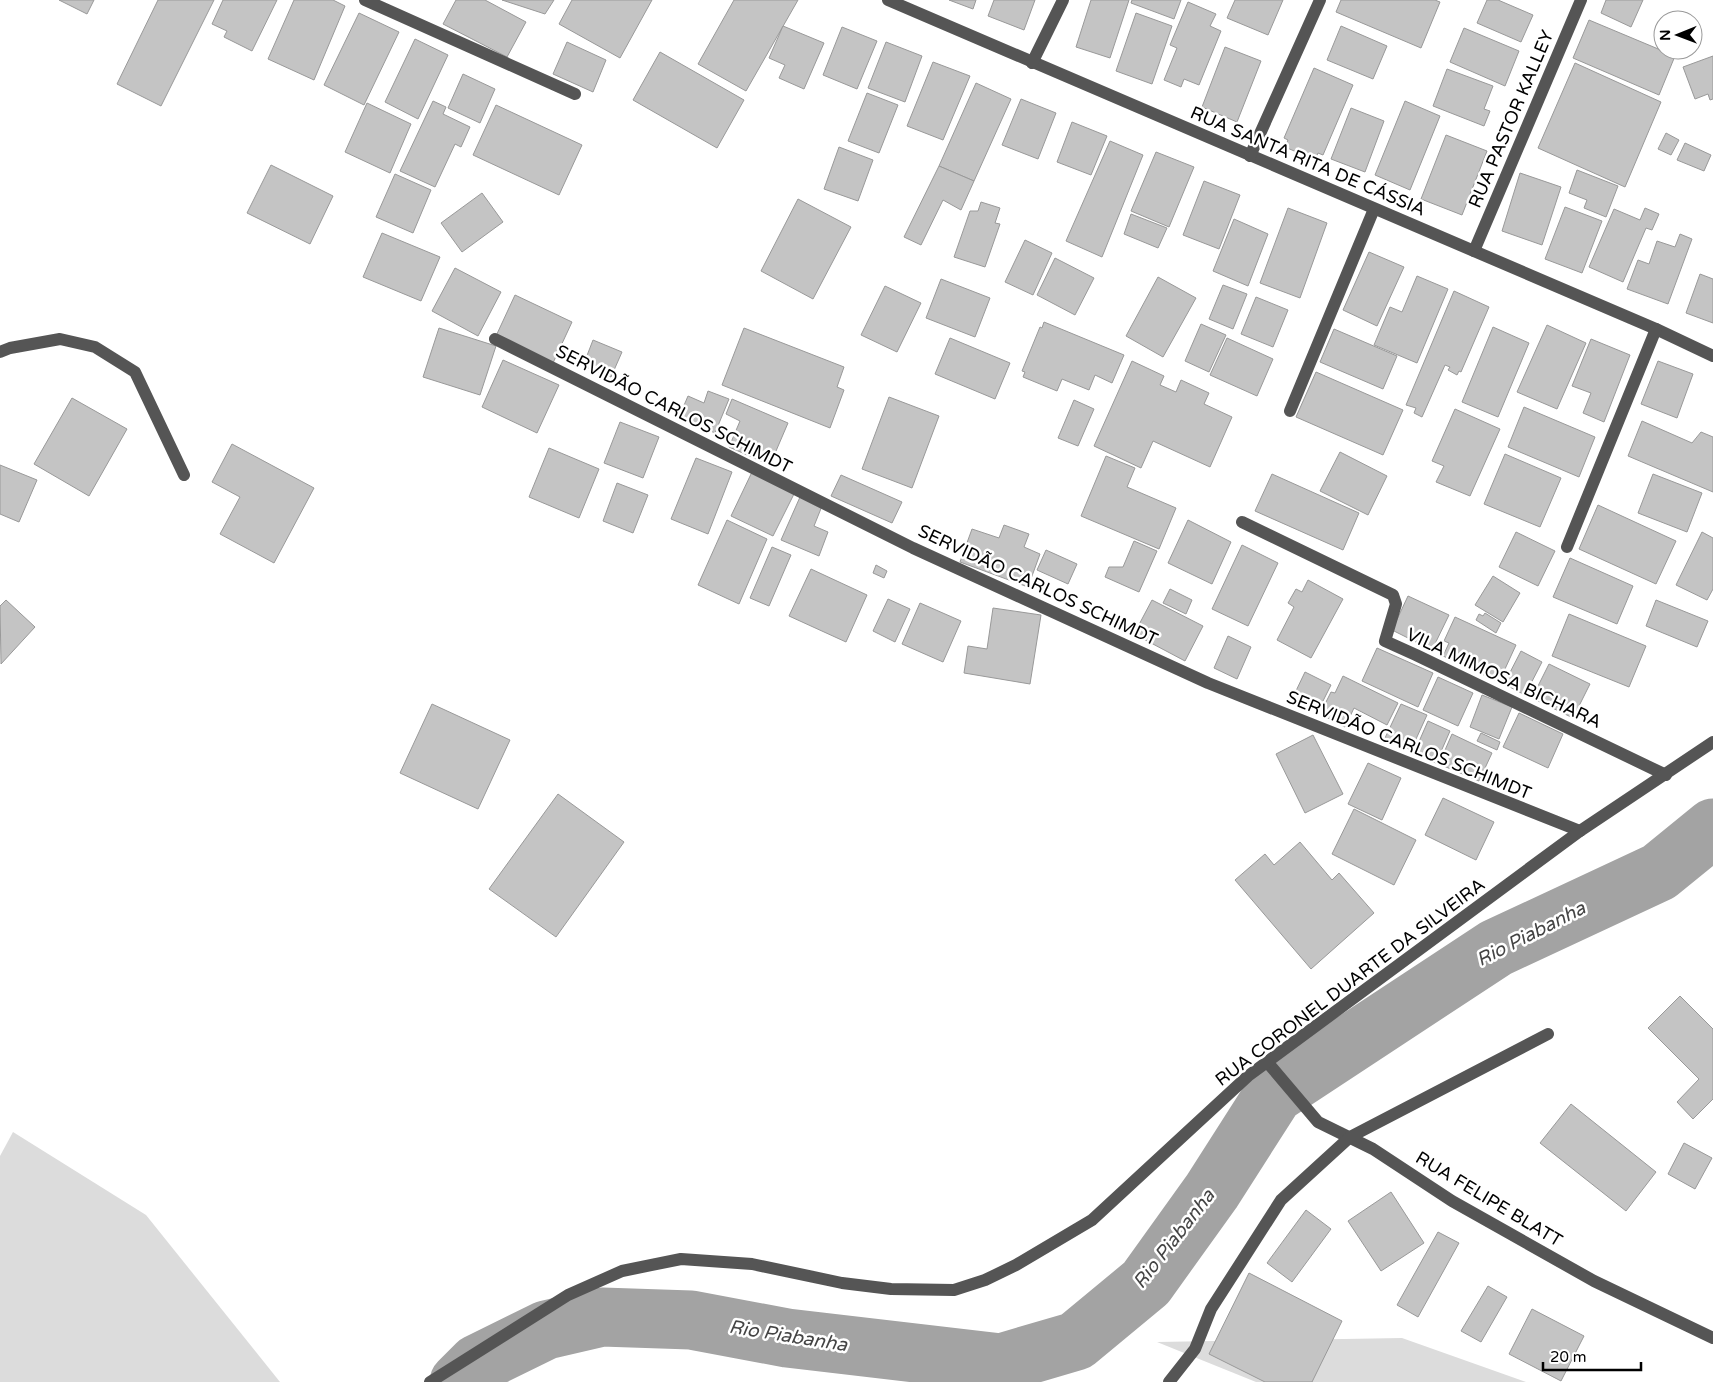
<svg xmlns="http://www.w3.org/2000/svg" width="1713" height="1382" font-family="'Varela Round',sans-serif">
	<style>
		.green { fill: #dcdcdc }
		.lines { fill: none; stroke-linecap: round; stroke-linejoin: round }
		.river { stroke: #a3a3a3; stroke-width: 59 }
		.building { fill: #c4c4c4; stroke: #999 }
		.minor { stroke: #555; stroke-width: 12 }
		.labels { text-anchor: middle; dominant-baseline: central; stroke-width: 5; stroke-linejoin: round; paint-order: stroke }
		.street-label { font-size: 18px; fill: #000; stroke: #fff }
		.water-label { font-size: 19px; font-style: italic; fill: #444; stroke: #fff }
	</style>
	<rect width="100%" height="100%" fill="#fff"/>
	<g class="green">
		<polygon points="13,1132 146,1215 280,1382 0,1382 0,1156"/>
		<polygon points="1402,1338 1526,1382 1256,1382 1157,1342"/>
	</g>
	<g class="lines">
		<polyline class="river" points="459,1382 477,1364 546,1330 602,1317 691,1320 787,1338 1001,1363 1076,1341 1146,1283 1212,1191 1274,1094 1496,948 1659,872 1713,828"/>
	</g>
	<g class="building">
		<polygon points="59,0 94,0 87,14"/>
		<polygon points="158,0 214,0 161,106 117,84"/>
		<polygon points="223,0 277,0 252,51 224,37 227,31 212,24"/>
		<polygon points="294,0 333,0 345,6 314,80 268,59"/>
		<polygon points="456,0 485,0 526,22 507,57 443,24"/>
		<polygon points="502,0 554,0 545,14"/>
		<polygon points="572,0 652,0 620,58 559,24"/>
		<polygon points="734,0 798,0 746,91 698,64"/>
		<polygon points="949,0 976,0 973,9"/>
		<polygon points="994,0 1035,0 1024,30 988,16"/>
		<polygon points="1091,0 1129,0 1110,58 1076,47"/>
		<polygon points="1132,0 1181,0 1174,19 1131,3"/>
		<polygon points="1235,0 1283,0 1268,35 1227,18"/>
		<polygon points="1341,0 1435,0 1440,2 1421,48 1336,12"/>
		<polygon points="1487,0 1498,0 1533,15 1521,42 1477,23"/>
		<polygon points="1606,0 1643,0 1631,27 1601,13"/>
		<polygon points="1188,2 1216,14 1210,26 1221,31 1199,85 1184,79 1181,87 1164,80 1177,48 1170,45"/>
		<polygon points="359,13 399,32 364,105 324,85"/>
		<polygon points="1136,13 1172,26 1152,84 1116,71"/>
		<polygon points="1589,20 1675,56 1659,95 1573,58"/>
		<polygon points="783,26 824,43 804,89 779,78 785,65 769,58"/>
		<polygon points="1341,26 1387,46 1373,79 1327,60"/>
		<polygon points="842,27 877,41 857,89 823,75"/>
		<polygon points="1464,28 1519,51 1505,86 1450,62"/>
		<polygon points="415,39 448,55 418,119 385,102"/>
		<polygon points="567,42 606,60 593,92 553,74"/>
		<polygon points="886,42 922,56 905,102 868,88"/>
		<polygon points="1225,47 1261,61 1237,122 1202,107"/>
		<polygon points="660,52 744,100 717,148 633,100"/>
		<polygon points="1713,56 1713,99 1710,100 1708,94 1695,99 1683,67"/>
		<polygon points="933,62 970,76 943,140 907,126"/>
		<polygon points="1575,63 1661,102 1625,187 1538,148"/>
		<polygon points="1314,68 1353,85 1323,155 1318,153 1315,160 1285,147 1288,140 1284,138"/>
		<polygon points="1447,69 1493,86 1484,109 1490,111 1484,126 1433,106"/>
		<polygon points="463,74 495,89 480,123 448,108"/>
		<polygon points="976,83 1011,99 974,181 939,166"/>
		<polygon points="867,93 898,105 879,153 848,141"/>
		<polygon points="1021,99 1056,113 1038,159 1002,145"/>
		<polygon points="433,101 446,107 443,114 470,127 461,147 455,144 435,187 400,171"/>
		<polygon points="1405,101 1440,116 1410,190 1375,175"/>
		<polygon points="367,103 411,124 390,173 345,152"/>
		<polygon points="496,105 582,145 559,195 473,155"/>
		<polygon points="1351,108 1384,121 1365,172 1331,159"/>
		<polygon points="1072,122 1107,136 1091,175 1057,162"/>
		<polygon points="1666,133 1679,140 1671,155 1658,149"/>
		<polygon points="1446,135 1487,151 1462,215 1421,199"/>
		<polygon points="1110,141 1143,155 1102,257 1066,241"/>
		<polygon points="1685,143 1711,155 1704,171 1677,160"/>
		<polygon points="839,147 873,160 858,201 824,189"/>
		<polygon points="1156,152 1194,167 1169,227 1131,211"/>
		<polygon points="271,165 333,196 310,244 247,213"/>
		<polygon points="939,166 974,181 961,210 943,200 921,245 904,237"/>
		<polygon points="1577,170 1618,186 1606,217 1584,208 1587,200 1569,193"/>
		<polygon points="1520,173 1561,187 1542,245 1502,231"/>
		<polygon points="395,174 431,190 413,233 376,217"/>
		<polygon points="1204,181 1240,195 1219,249 1183,235"/>
		<polygon points="482,193 503,222 462,252 441,223"/>
		<polygon points="798,199 851,227 813,299 761,271"/>
		<polygon points="981,202 1000,208 995,223 1000,224 985,267 954,257 970,211 978,211"/>
		<polygon points="1565,207 1602,221 1582,273 1545,259"/>
		<polygon points="1288,208 1327,223 1300,298 1260,283"/>
		<polygon points="1645,208 1659,214 1652,230 1646,228 1623,282 1589,267 1614,209 1640,220"/>
		<polygon points="1131,214 1167,228 1158,248 1124,234"/>
		<polygon points="1234,219 1268,234 1248,286 1213,271"/>
		<polygon points="382,233 440,257 421,301 363,277"/>
		<polygon points="1680,234 1692,239 1668,304 1627,289 1638,260 1649,264 1657,241 1675,247"/>
		<polygon points="1025,240 1052,253 1033,295 1005,282"/>
		<polygon points="1369,252 1404,267 1377,326 1343,310"/>
		<polygon points="1055,258 1094,278 1075,315 1037,295"/>
		<polygon points="455,268 501,292 478,336 432,311"/>
		<polygon points="1700,274 1713,279 1713,323 1686,313"/>
		<polygon points="1417,276 1448,289 1417,363 1374,345 1390,307 1402,312"/>
		<polygon points="1158,277 1196,298 1163,357 1126,336"/>
		<polygon points="941,279 990,298 975,337 926,318"/>
		<polygon points="1223,285 1247,294 1233,329 1209,319"/>
		<polygon points="885,286 921,303 897,352 861,335"/>
		<polygon points="1454,291 1489,307 1461,372 1459,371 1457,375 1448,370 1450,367 1445,365 1422,417 1414,413 1416,408 1406,405"/>
		<polygon points="515,295 572,322 553,363 496,336"/>
		<polygon points="1256,297 1288,310 1273,347 1241,334"/>
		<polygon points="1044,322 1124,355 1112,383 1095,375 1089,390 1062,379 1057,391 1023,377 1025,372 1022,371 1040,327 1042,328"/>
		<polygon points="1201,324 1226,335 1209,372 1185,361"/>
		<polygon points="1547,325 1586,343 1557,409 1517,392"/>
		<polygon points="1493,327 1529,343 1498,417 1462,402"/>
		<polygon points="439,328 496,346 480,395 423,377"/>
		<polygon points="744,328 844,367 837,387 844,390 830,428 722,385"/>
		<polygon points="1334,329 1397,356 1383,389 1320,362"/>
		<polygon points="950,338 1010,363 995,399 935,374"/>
		<polygon points="1227,338 1273,359 1257,396 1210,375"/>
		<polygon points="1591,339 1630,355 1604,422 1583,413 1591,393 1572,386"/>
		<polygon points="593,340 622,352 611,377 583,366"/>
		<polygon points="503,360 559,385 537,433 482,407"/>
		<polygon points="1132,361 1164,376 1160,385 1176,392 1181,380 1209,393 1204,404 1232,417 1210,467 1153,441 1141,468 1094,446"/>
		<polygon points="1658,361 1693,374 1677,418 1641,404"/>
		<polygon points="1316,372 1403,410 1383,455 1296,417"/>
		<polygon points="708,391 729,399 715,433 679,417 688,396 704,403"/>
		<polygon points="889,397 939,416 912,488 862,469"/>
		<polygon points="72,398 127,429 89,496 34,464"/>
		<polygon points="732,399 788,423 770,465 729,447 740,421 726,414"/>
		<polygon points="1074,400 1094,409 1078,446 1058,438"/>
		<polygon points="1524,407 1595,437 1579,477 1508,447"/>
		<polygon points="1455,409 1500,429 1470,496 1436,482 1444,466 1432,461"/>
		<polygon points="1642,421 1692,443 1701,432 1713,437 1713,492 1628,456"/>
		<polygon points="620,422 659,437 643,478 604,463"/>
		<polygon points="232,444 314,488 274,563 220,534 240,497 212,482"/>
		<polygon points="549,448 599,469 579,518 529,497"/>
		<polygon points="1340,452 1387,476 1368,515 1320,491"/>
		<polygon points="1505,454 1561,478 1540,527 1484,504"/>
		<polygon points="1106,456 1135,468 1127,487 1176,508 1159,549 1081,516"/>
		<polygon points="696,458 732,472 708,534 671,519"/>
		<polygon points="0,465 37,480 19,522 0,514"/>
		<polygon points="752,472 794,494 773,536 731,516"/>
		<polygon points="1272,474 1359,513 1343,550 1255,511"/>
		<polygon points="1653,474 1702,493 1687,532 1638,513"/>
		<polygon points="841,475 902,502 892,523 831,496"/>
		<polygon points="617,483 648,495 633,533 603,521"/>
		<polygon points="800,497 822,506 814,526 828,532 819,556 781,540"/>
		<polygon points="1598,505 1676,541 1656,584 1579,549"/>
		<polygon points="727,520 767,539 739,604 698,585"/>
		<polygon points="1188,520 1231,542 1212,584 1168,563"/>
		<polygon points="1004,525 1029,534 1024,547 1040,554 1028,587 960,562 972,529 999,538"/>
		<polygon points="1516,532 1555,551 1538,586 1499,567"/>
		<polygon points="1702,532 1713,538 1713,589 1707,600 1676,585"/>
		<polygon points="1134,541 1157,551 1139,592 1105,577 1109,567 1123,567"/>
		<polygon points="1242,545 1278,563 1248,626 1212,609"/>
		<polygon points="772,547 791,555 769,606 750,598"/>
		<polygon points="1046,550 1077,564 1068,584 1037,570"/>
		<polygon points="1570,558 1633,586 1617,624 1553,597"/>
		<polygon points="876,565 887,571 884,578 873,573"/>
		<polygon points="811,569 867,595 846,642 789,616"/>
		<polygon points="1493,576 1520,593 1503,622 1475,605"/>
		<polygon points="1308,580 1343,599 1311,658 1277,640 1294,607 1288,603 1296,589 1302,592"/>
		<polygon points="1170,589 1192,600 1186,614 1163,603"/>
		<polygon points="1408,596 1449,615 1432,650 1392,630"/>
		<polygon points="888,599 910,609 895,642 873,631"/>
		<polygon points="6,600 35,627 1,664 0,606"/>
		<polygon points="1152,600 1203,626 1185,661 1134,634"/>
		<polygon points="1656,600 1708,621 1697,647 1646,626"/>
		<polygon points="920,603 961,621 943,662 902,644"/>
		<polygon points="993,608 1041,615 1030,684 964,673 968,646 987,649"/>
		<polygon points="1485,613 1501,623 1496,633 1476,620 1479,614 1483,616"/>
		<polygon points="1569,614 1646,646 1629,687 1552,656"/>
		<polygon points="1455,617 1516,645 1499,682 1443,656 1449,643 1444,641"/>
		<polygon points="1228,636 1251,647 1237,679 1214,668"/>
		<polygon points="1377,648 1433,673 1418,707 1362,681"/>
		<polygon points="1521,651 1542,662 1525,695 1504,684"/>
		<polygon points="1549,664 1590,684 1573,718 1532,698"/>
		<polygon points="1305,672 1331,685 1320,707 1294,695"/>
		<polygon points="1343,676 1398,703 1387,725 1354,708 1345,727 1324,716 1327,710 1323,708 1331,692 1335,693"/>
		<polygon points="1438,677 1473,693 1458,726 1423,710"/>
		<polygon points="1482,695 1512,707 1499,739 1470,727"/>
		<polygon points="432,704 510,740 478,809 400,773"/>
		<polygon points="1401,704 1427,715 1411,750 1385,738"/>
		<polygon points="1519,713 1563,734 1548,768 1503,747"/>
		<polygon points="1428,721 1450,731 1436,763 1414,753"/>
		<polygon points="1481,733 1500,742 1497,750 1477,741"/>
		<polygon points="1452,734 1492,753 1479,781 1439,764"/>
		<polygon points="1313,735 1343,794 1305,813 1276,754"/>
		<polygon points="1368,763 1401,778 1382,820 1348,804"/>
		<polygon points="558,794 624,842 556,937 489,889"/>
		<polygon points="1443,798 1494,822 1476,860 1425,835"/>
		<polygon points="1354,809 1416,840 1394,885 1332,854"/>
		<polygon points="1300,842 1332,880 1339,873 1374,913 1311,969 1235,880 1265,854 1274,865"/>
		<polygon points="1680,996 1713,1029 1713,1099 1693,1119 1677,1102 1699,1079 1648,1028"/>
		<polygon points="1571,1104 1656,1172 1626,1211 1540,1143"/>
		<polygon points="1684,1143 1712,1158 1695,1189 1668,1174"/>
		<polygon points="1391,1192 1424,1243 1381,1271 1348,1221"/>
		<polygon points="1306,1210 1331,1229 1292,1282 1267,1263"/>
		<polygon points="1438,1232 1459,1243 1418,1317 1397,1305"/>
		<polygon points="1249,1273 1342,1321 1312,1382 1265,1382 1209,1354"/>
		<polygon points="1488,1286 1507,1297 1481,1342 1461,1331"/>
		<polygon points="1532,1309 1584,1336 1561,1381 1509,1354"/>
	</g>
	<g class="lines">
		<g class="minor">
			<polyline points="365,0 575,94"/>
			<polyline points="888,0 1656,329 1713,356"/>
			<polyline points="1032,63 1063,0"/>
			<polyline points="1250,156 1320,0"/>
			<polyline points="1474,251 1581,0"/>
			<polyline points="495,339 913,548 1208,683 1580,831"/>
			<polyline points="0,352 10,348 60,339 95,347 135,372 184,475"/>
			<polyline points="1290,411 1374,209"/>
			<polyline points="1242,522 1393,595 1396,604 1385,641 1416,655 1666,775"/>
			<polyline points="1567,547 1656,329"/>
			<polyline points="1268,1063 1318,1122 1373,1149 1452,1201 1594,1281 1713,1338"/>
			<polyline points="430,1382 568,1295 622,1271 681,1259 752,1264 842,1283 891,1289 954,1290 985,1280 1016,1265 1092,1220 1248,1076 1580,831 1713,742"/>
			<polyline points="1169,1382 1195,1349 1211,1309 1281,1200 1350,1137 1548,1034"/>
		</g>
	</g>
	<g class="labels">
		<g class="street-label">
			<text transform="translate(1511 119) rotate(-67)">RUA PASTOR KALLEY</text>
			<text transform="translate(1308 161) rotate(23)">RUA SANTA RITA DE CÁSSIA</text>
			<text transform="translate(674 409) rotate(27)">SERVIDÃO CARLOS SCHIMDT</text>
			<text transform="translate(1038 585) rotate(25)">SERVIDÃO CARLOS SCHIMDT</text>
			<text transform="translate(1504 678) rotate(25)">VILA MIMOSA BICHARA</text>
			<text transform="translate(1409 745) rotate(22)">SERVIDÃO CARLOS SCHIMDT</text>
			<text transform="translate(1350 982) rotate(-37)">RUA CORONEL DUARTE DA SILVEIRA</text>
			<text transform="translate(1489 1199) rotate(31)">RUA FELIPE BLATT</text>
		</g>
		<g class="water-label">
			<text transform="translate(1531 934) rotate(-27)">Rio Piabanha</text>
			<text transform="translate(1174 1239) rotate(-52)">Rio Piabanha</text>
			<text transform="translate(788 1336) rotate(9)">Rio Piabanha</text>
		</g>
	</g>
	<g transform="translate(1678 35) rotate(269)"><circle r="24" fill="#ffffff" stroke="#999999"/>
	<path d="M0-4L9 19L0 12L-9 19Z" fill="#000000"/>
	<text y="-8" font-size="14" font-weight="bold" text-anchor="middle" fill="#000000">N</text>
	</g>
	<path d="M1543 1362v8h98v-8" fill="none" stroke="#000000" stroke-width="2.5"/>
	<text x="1550" y="1362" font-size="15" fill="#000000" stroke="#ffffff" stroke-width="4" paint-order="stroke">20 m</text>
</svg>
